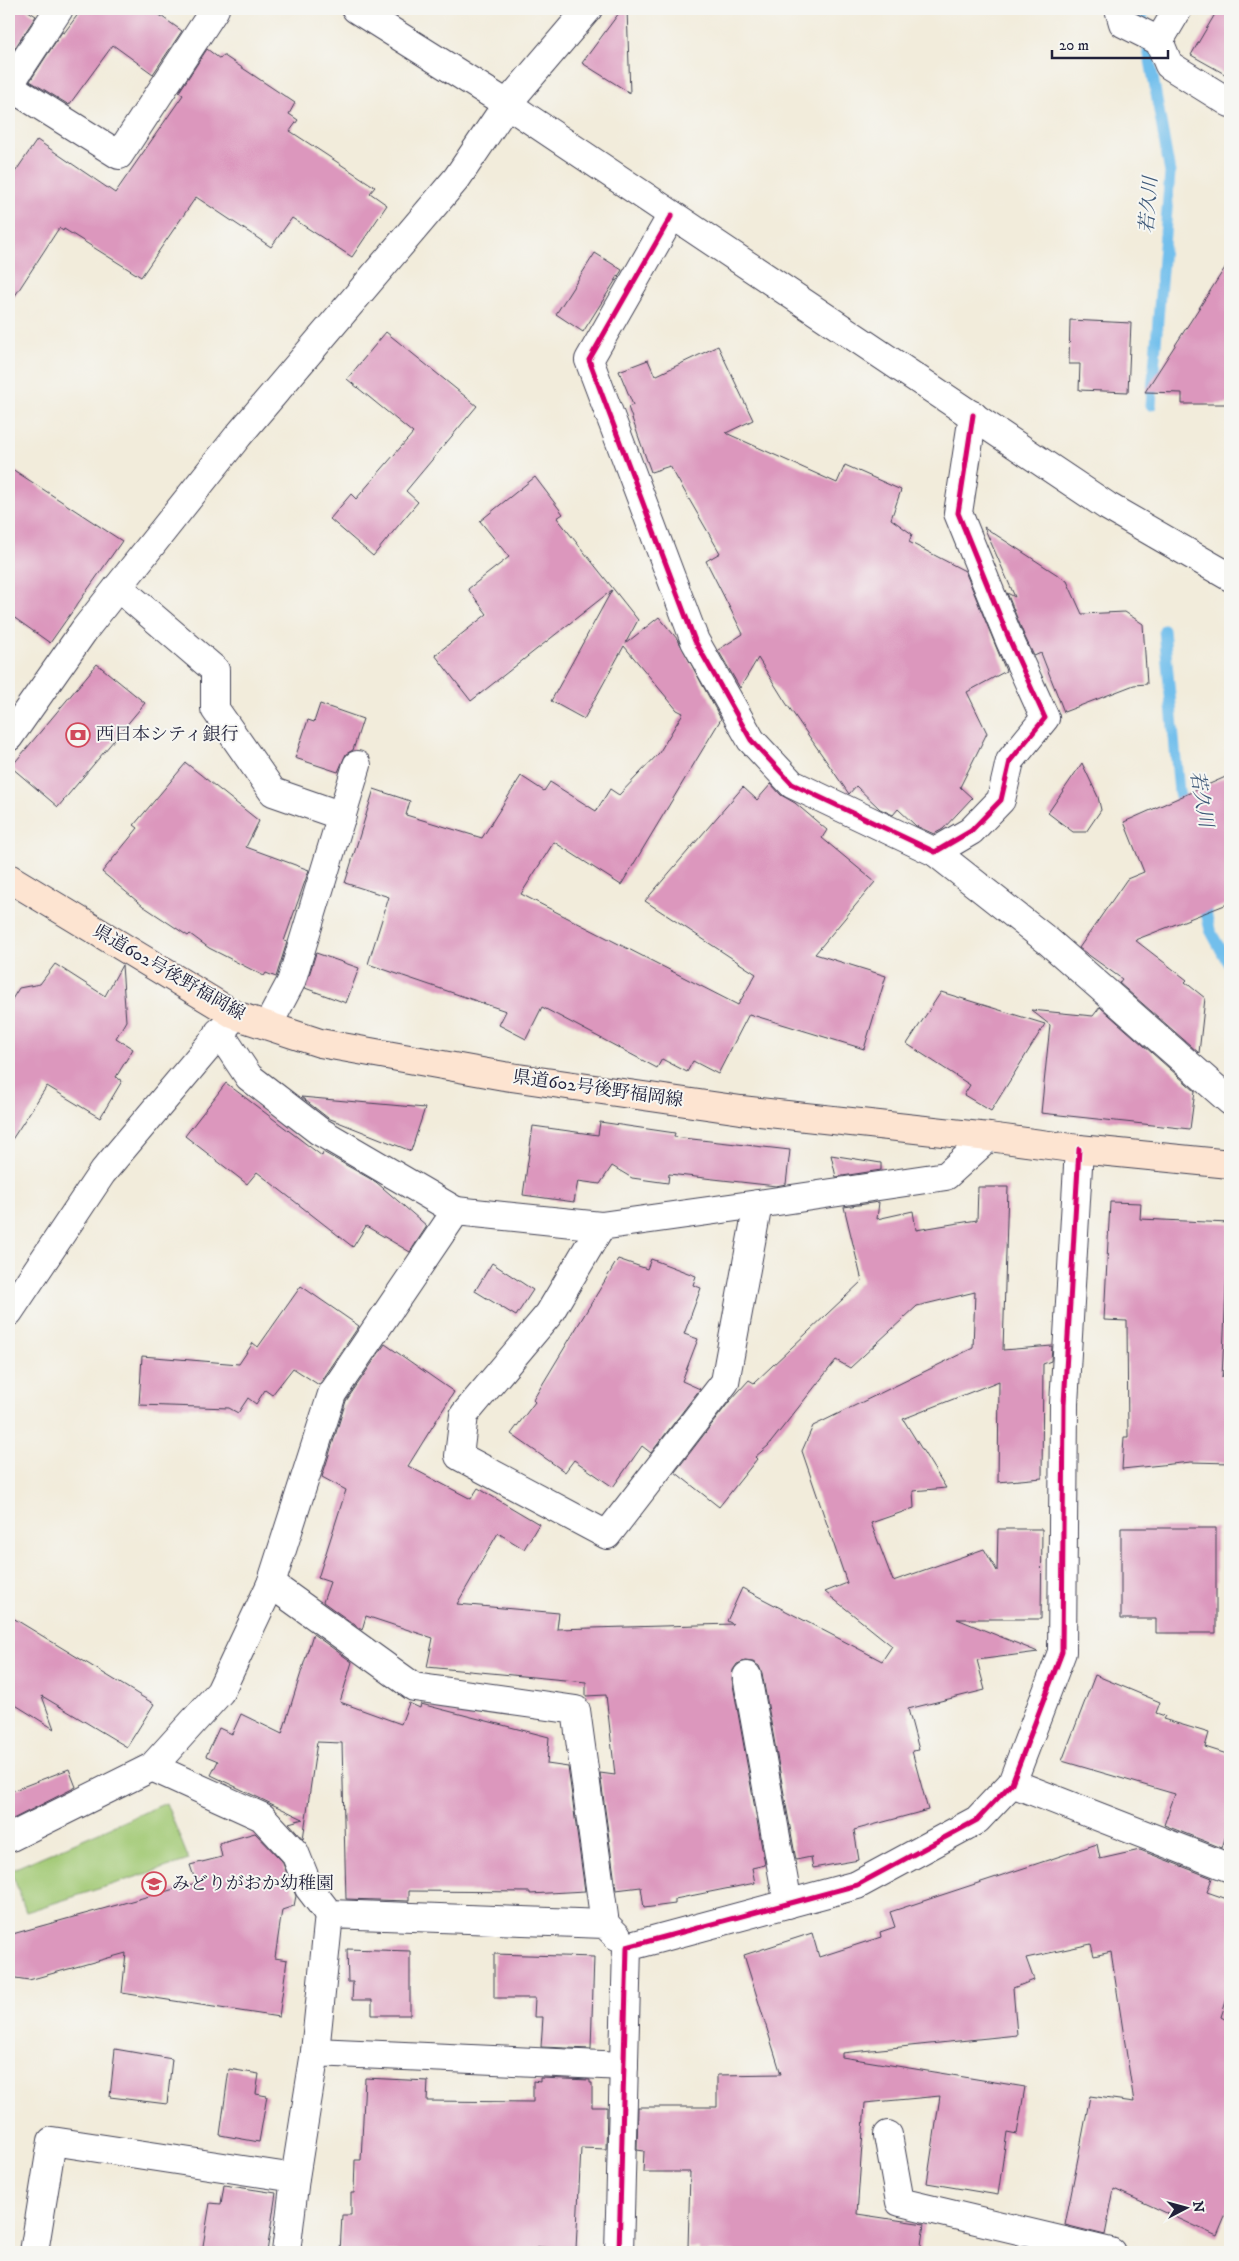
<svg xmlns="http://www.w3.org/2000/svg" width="1239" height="2261" font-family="'IM FELL DW Pica','Noto Serif JP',serif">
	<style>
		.green { fill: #a2c974; stroke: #627658 }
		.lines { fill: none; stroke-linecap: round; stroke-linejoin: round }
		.stream { stroke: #72bfec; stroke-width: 11 }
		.building { fill: #dc97bd }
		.minor-casing { stroke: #414053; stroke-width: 30 }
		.tertiary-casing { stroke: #414053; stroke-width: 30 }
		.secondary-casing { stroke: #414053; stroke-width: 30 }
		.minor { stroke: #fff; stroke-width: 28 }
		.tertiary { stroke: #fff; stroke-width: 28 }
		.secondary { stroke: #fde4d1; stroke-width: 28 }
		.cycleway-casing { stroke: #f6f6f2; stroke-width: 8 }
		.cycleway { stroke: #d6006c; stroke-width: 5 }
		.labels { text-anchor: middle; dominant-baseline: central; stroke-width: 4; stroke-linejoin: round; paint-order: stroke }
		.poi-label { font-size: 18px; fill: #22223b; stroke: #f6f6f2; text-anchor: start }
		.street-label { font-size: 18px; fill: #22223b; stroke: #f6f6f2 }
		.water-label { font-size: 19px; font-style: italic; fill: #3e5979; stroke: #f6f6f2 }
	</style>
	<rect width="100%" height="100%" fill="#f6f6f2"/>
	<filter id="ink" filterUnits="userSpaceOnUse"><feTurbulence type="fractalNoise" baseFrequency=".02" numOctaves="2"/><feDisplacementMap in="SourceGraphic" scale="10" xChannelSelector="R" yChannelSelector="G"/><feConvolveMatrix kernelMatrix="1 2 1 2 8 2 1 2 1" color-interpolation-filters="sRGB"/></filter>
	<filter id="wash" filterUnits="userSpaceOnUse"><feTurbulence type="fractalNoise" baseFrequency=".0096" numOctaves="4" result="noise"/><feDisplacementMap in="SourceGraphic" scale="20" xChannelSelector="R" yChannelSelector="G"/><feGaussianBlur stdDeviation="1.12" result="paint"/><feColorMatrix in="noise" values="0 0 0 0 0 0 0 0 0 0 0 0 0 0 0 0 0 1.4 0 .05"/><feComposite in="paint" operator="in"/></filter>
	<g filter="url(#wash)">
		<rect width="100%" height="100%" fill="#f2ecdb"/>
		<polygon class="green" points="166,1803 189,1860 26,1912 11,1870"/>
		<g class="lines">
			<g class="stream">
				<polyline points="1141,9 1170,173 1151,405"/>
				<polyline points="1164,630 1179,792 1184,812"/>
				<polyline points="1203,899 1210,930 1230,967"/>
			</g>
		</g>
		<g id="blocks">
			<g class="building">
				<polygon points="9,9 25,9 36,16 9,57"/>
				<polygon points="82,9 151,9 182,31 153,74 113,45 69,105 30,81 62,32 64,33"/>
				<polygon points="622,9 627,9 630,93 582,63"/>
				<polygon points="1218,9 1230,9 1230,77 1191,55"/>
				<polygon points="207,49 220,59 223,55 295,103 289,114 298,120 290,131 375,187 370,193 387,205 352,257 292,218 271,247 196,197 141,277 64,229 63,231 59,228 9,305 9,181 37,140 115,193 183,95 179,92"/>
				<polygon points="595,253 622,270 583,332 556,314"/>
				<polygon points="1230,260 1230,404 1182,404 1182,393 1145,392"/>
				<polygon points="1070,320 1131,323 1128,392 1079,390 1080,364 1069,364"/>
				<polygon points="386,332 477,406 406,491 418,502 373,556 330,519 351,494 356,499 413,433 347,379"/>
				<polygon points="718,346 753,420 726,433 837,483 845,465 901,490 891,519 912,534 909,542 965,571 1006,671 967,692 987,733 960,787 972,798 943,829 934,834 916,826 898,809 893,815 880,809 856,786 849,794 786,703 758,658 740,688 718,650 743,634 706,561 720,553 670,466 651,472 628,407 633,405 619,371 648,360 655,376"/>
				<polygon points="9,467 122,541 50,643 9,614"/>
				<polygon points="535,477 563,514 557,518 638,620 625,644 659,617 678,640 721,719 621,885 554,842 521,894 738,1005 756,974 645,901 743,787 757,800 771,784 781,795 795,803 827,830 822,838 875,882 815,954 886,976 864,1049 749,1014 718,1074 693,1061 687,1072 662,1059 657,1068 542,1007 526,1039 499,1025 506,1011 368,964 389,897 345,883 374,789 410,801 406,815 482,838 521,776 544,791 550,782 596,811 610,789 619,795 659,753 683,713 677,710 624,646 584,719 551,701 612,590 471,701 435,655 487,614 468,589 509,557 480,521"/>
				<polygon points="984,527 1067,581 1082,614 1125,612 1143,624 1147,684 1134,685 1064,712 1041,653 1034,656 1024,635 1007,593 1015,597"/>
				<polygon points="97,664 145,703 58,807 11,767"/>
				<polygon points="320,704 363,719 353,750 346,754 338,772 295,758 308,720 314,722"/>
				<polygon points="186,763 259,821 246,847 309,870 284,941 287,942 276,977 266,973 264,976 209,948 190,934 188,936 143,906 102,872 138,828 134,825"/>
				<polygon points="1082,763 1098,797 1101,810 1086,832 1073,832 1048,813"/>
				<polygon points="1230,775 1230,903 1135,940 1187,980 1185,982 1205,998 1199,1053 1119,983 1122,979 1079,948 1127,879 1144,872 1124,822"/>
				<polygon points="316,953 359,968 346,1003 305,988"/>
				<polygon points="55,964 105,996 122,965 126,1021 116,1038 133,1049 116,1077 122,1081 100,1118 47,1086 9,1144 9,1004 19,988 40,984"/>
				<polygon points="941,992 1045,1024 991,1111 964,1095 970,1085 907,1044"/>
				<polygon points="1100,1007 1195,1091 1190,1129 1041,1113 1050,1025 1031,1010 1093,1016"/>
				<polygon points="226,1083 322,1156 323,1152 376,1182 427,1226 410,1252 366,1226 353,1247 257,1172 247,1184 185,1136"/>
				<polygon points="301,1097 425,1108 411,1151 328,1118"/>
				<polygon points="600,1122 675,1133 674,1137 790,1150 786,1184 776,1186 669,1174 668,1183 632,1178 612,1166 600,1184 578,1181 574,1202 523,1195 533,1126 598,1135"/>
				<polygon points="831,1155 881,1163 881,1170 836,1177"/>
				<polygon points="978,1187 1008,1187 1003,1350 1052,1346 1051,1361 1043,1364 1042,1478 998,1482 999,1381 903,1419 946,1488 913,1491 914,1508 871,1523 893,1581 984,1549 997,1571 998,1529 1042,1529 1041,1619 957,1619 1038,1652 977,1660 985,1690 908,1709 919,1750 912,1751 928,1810 854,1830 859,1860 813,1868 811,1857 796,1860 762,1673 759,1666 753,1662 745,1661 737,1664 733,1670 732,1679 765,1865 752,1868 755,1883 675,1899 675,1904 644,1908 641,1887 616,1890 600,1773 615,1775 606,1695 586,1696 586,1682 427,1667 433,1638 366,1616 362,1630 323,1602 330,1582 318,1578 346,1490 322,1477 346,1401 385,1344 454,1392 408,1466 471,1499 478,1488 539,1524 524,1549 498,1533 457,1604 559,1613 557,1629 733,1624 727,1621 742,1588 882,1661 892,1646 825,1592 847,1583 802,1451 813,1426 973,1348 975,1292 917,1306 850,1368 836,1360 768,1446 755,1457 757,1459 719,1507 675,1472 729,1402 749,1380 754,1383 862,1281 844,1207 879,1202 877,1219 913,1211 916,1230 977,1220"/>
				<polygon points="1110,1202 1141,1203 1140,1219 1229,1223 1222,1378 1230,1359 1230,1463 1191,1462 1122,1469 1124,1437 1128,1437 1127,1321 1104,1320"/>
				<polygon points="618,1259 647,1269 651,1259 696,1276 693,1285 701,1288 684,1334 698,1339 682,1381 700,1389 651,1453 642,1446 613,1487 574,1460 565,1472 511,1434 535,1402 533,1400"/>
				<polygon points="492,1263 533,1290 516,1316 475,1291"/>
				<polygon points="301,1286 359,1326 319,1385 293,1368 272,1395 265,1390 256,1404 248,1398 238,1413 229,1408 139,1405 142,1356 239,1364 253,1343 258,1347"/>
				<polygon points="1121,1528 1216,1528 1216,1633 1156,1633 1156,1619 1121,1619"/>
				<polygon points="12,1615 13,1618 154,1704 127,1747 42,1696 54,1729 9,1701 9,1616"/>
				<polygon points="313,1634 352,1662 340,1702 401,1724 409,1703 420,1708 421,1704 549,1737 547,1764 568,1767 585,1891 530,1894 530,1892 409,1891 409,1901 346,1899 342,1743 317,1742 303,1839 289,1823 303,1819 211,1775 218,1761 206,1756 219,1728 232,1734 241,1714 282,1734"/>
				<polygon points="1095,1675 1160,1702 1156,1713 1165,1716 1163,1719 1209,1733 1205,1747 1230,1755 1230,1822 1222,1848 1164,1825 1175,1794 1062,1761"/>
				<polygon points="69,1769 76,1787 9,1821 9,1792"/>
				<polygon points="255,1833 282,1861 296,1896 294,1906 282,1910 275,1958 287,1960 279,2017 122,1993 126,1953 29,1980 9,1977 9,1935 196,1883 190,1865 222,1857 219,1843"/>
				<polygon points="1097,1844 1100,1859 1140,1850 1212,1878 1207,1892 1230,1900 1230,1989 1221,2017 1230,2022 1230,2205 1217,2236 1114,2189 1105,2235 1065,2225 1090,2096 1134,2102 1111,1952 1094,1956 1091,1944 1026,1958 1034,1980 1013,1988 1017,2035 842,2053 842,2057 1025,2087 1017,2134 1007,2132 998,2195 927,2183 940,2096 865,2103 857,2214 924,2224 920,2252 699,2252 699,2248 688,2248 690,2172 643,2172 644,2151 637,2150 638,2107 717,2107 717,2075 781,2074 744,1955 812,1933 819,1957 881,1937 880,1932 895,1927 890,1912"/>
				<polygon points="347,1949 410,1951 410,2015 372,2015 372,2000 352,2000 353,1982 348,1982"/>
				<polygon points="494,1954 594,1957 591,2049 541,2047 543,2017 534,2017 535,1998 494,1998"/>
				<polygon points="115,2049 172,2059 167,2104 110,2097"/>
				<polygon points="229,2069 259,2074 256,2094 267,2096 259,2142 220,2135"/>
				<polygon points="365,2078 428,2081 427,2101 533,2102 533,2081 540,2082 540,2078 590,2080 590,2083 592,2083 592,2107 607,2107 606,2149 581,2148 576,2249 537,2247 537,2252 340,2252 342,2215 351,2215 351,2193 354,2193 355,2160 361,2160"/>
				<polygon points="224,2185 276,2193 267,2252 202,2252 210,2203 221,2204"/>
			</g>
		</g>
	</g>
	<g filter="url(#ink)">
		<use href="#blocks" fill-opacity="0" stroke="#414053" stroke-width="1"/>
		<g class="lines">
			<g class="minor-casing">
				<g id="minor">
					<polyline points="1119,9 1123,23 1159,41 1169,65 1230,103"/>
					<polyline points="1159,41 1178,9"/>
					<polyline points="9,85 59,9"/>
					<polyline points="9,86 119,155 215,9"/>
					<polyline points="672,215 589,360 695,641 751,740 792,784 935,852 971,831 1001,800 1010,761 1045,718 1010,641 958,513 973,415"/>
					<polyline points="118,587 215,670 215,709 273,792 342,816"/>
					<polyline points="9,737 85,629 118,587 238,436 457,178 507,104 588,9"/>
					<polyline points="935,852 1048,941 1230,1101"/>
					<polyline points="268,1025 291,982 357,765"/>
					<polyline points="219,1032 249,1077 319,1131 456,1211 332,1394 271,1584"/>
					<polyline points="456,1211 601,1226 758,1204 946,1176 989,1137"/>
					<polyline points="601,1226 549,1314 464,1415 459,1456 607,1535 725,1382 758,1204"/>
					<polyline points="747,1676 788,1904"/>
					<polyline points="152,1767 262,1817 295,1853 309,1888 329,1914"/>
					<polyline points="1012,1783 1230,1868"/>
					<polyline points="9,1838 152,1767 220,1692 271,1584 414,1687 576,1710 605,1924"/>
					<polyline points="315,2052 329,1914 605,1924 617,1936"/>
					<polyline points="888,2135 900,2202 1111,2252"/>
					<polyline points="34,2252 52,2141 295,2178"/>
					<polyline points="286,2252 295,2178 315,2052 624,2066"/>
					<polyline points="619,2252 627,1947 857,1885 977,1820 1012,1783 1062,1652 1064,1404 1079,1149"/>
				</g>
			</g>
			<g class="tertiary-casing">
				<g id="tertiary">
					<polyline points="356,9 507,104 1107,506 1230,577"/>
					<polyline points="9,1312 102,1173 235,1015"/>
				</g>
			</g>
			<g class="secondary-casing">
				<polyline id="secondary" points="9,878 235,1015 320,1043 504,1076 741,1110 989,1137 1079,1149 1230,1164"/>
			</g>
			<use href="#minor" class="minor"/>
			<use href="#tertiary" class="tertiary"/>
			<use href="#secondary" class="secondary"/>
			<g class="cycleway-casing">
				<g id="cycleway">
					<polyline points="672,215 589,360 695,641 751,740 792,784 935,852 971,831 1001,800 1010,761 1045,718 1010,641 958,513 973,415"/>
					<polyline points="619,2252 627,1947 857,1885 977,1820 1012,1783 1062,1652 1064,1404 1079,1149"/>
				</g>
			</g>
			<use href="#cycleway" class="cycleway"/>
		</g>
	</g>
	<defs>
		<g id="bank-ring" transform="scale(1.25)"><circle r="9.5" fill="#f6f6f2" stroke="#d1495b" stroke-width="1.5"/><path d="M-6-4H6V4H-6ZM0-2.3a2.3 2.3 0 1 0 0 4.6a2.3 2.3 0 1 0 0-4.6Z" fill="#d1495b"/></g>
		<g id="school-ring" transform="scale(1.25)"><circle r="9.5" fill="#f6f6f2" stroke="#d1495b" stroke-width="1.5"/><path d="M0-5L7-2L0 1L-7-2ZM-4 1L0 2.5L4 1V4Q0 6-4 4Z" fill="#d1495b"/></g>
	</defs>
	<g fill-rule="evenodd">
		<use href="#bank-ring" x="78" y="735"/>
		<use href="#school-ring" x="154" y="1884"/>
	</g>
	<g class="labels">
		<g class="poi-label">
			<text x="96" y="735">西日本シティ銀行</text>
			<text x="172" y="1884">みどりがおか幼稚園</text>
		</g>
		<g class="street-label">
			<text transform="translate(169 973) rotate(30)">県道602号後野福岡線</text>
			<text transform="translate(598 1089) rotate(8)">県道602号後野福岡線</text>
		</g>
		<g class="water-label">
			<text transform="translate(1149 205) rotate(-86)">若久川</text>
			<text transform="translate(1201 799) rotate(80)">若久川</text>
		</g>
	</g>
	<rect width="1239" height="2261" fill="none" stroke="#f6f6f2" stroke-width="30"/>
	<g transform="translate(1186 2208) rotate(84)" stroke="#f6f6f2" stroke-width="4" paint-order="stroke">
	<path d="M0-4L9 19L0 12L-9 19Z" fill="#22223b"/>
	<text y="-8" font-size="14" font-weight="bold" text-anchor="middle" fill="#22223b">N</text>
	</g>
	<path d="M1052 50v8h116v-8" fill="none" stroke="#22223b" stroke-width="2.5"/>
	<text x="1059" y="50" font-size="15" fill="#22223b" stroke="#f6f6f2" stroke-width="4" paint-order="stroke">20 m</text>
</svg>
